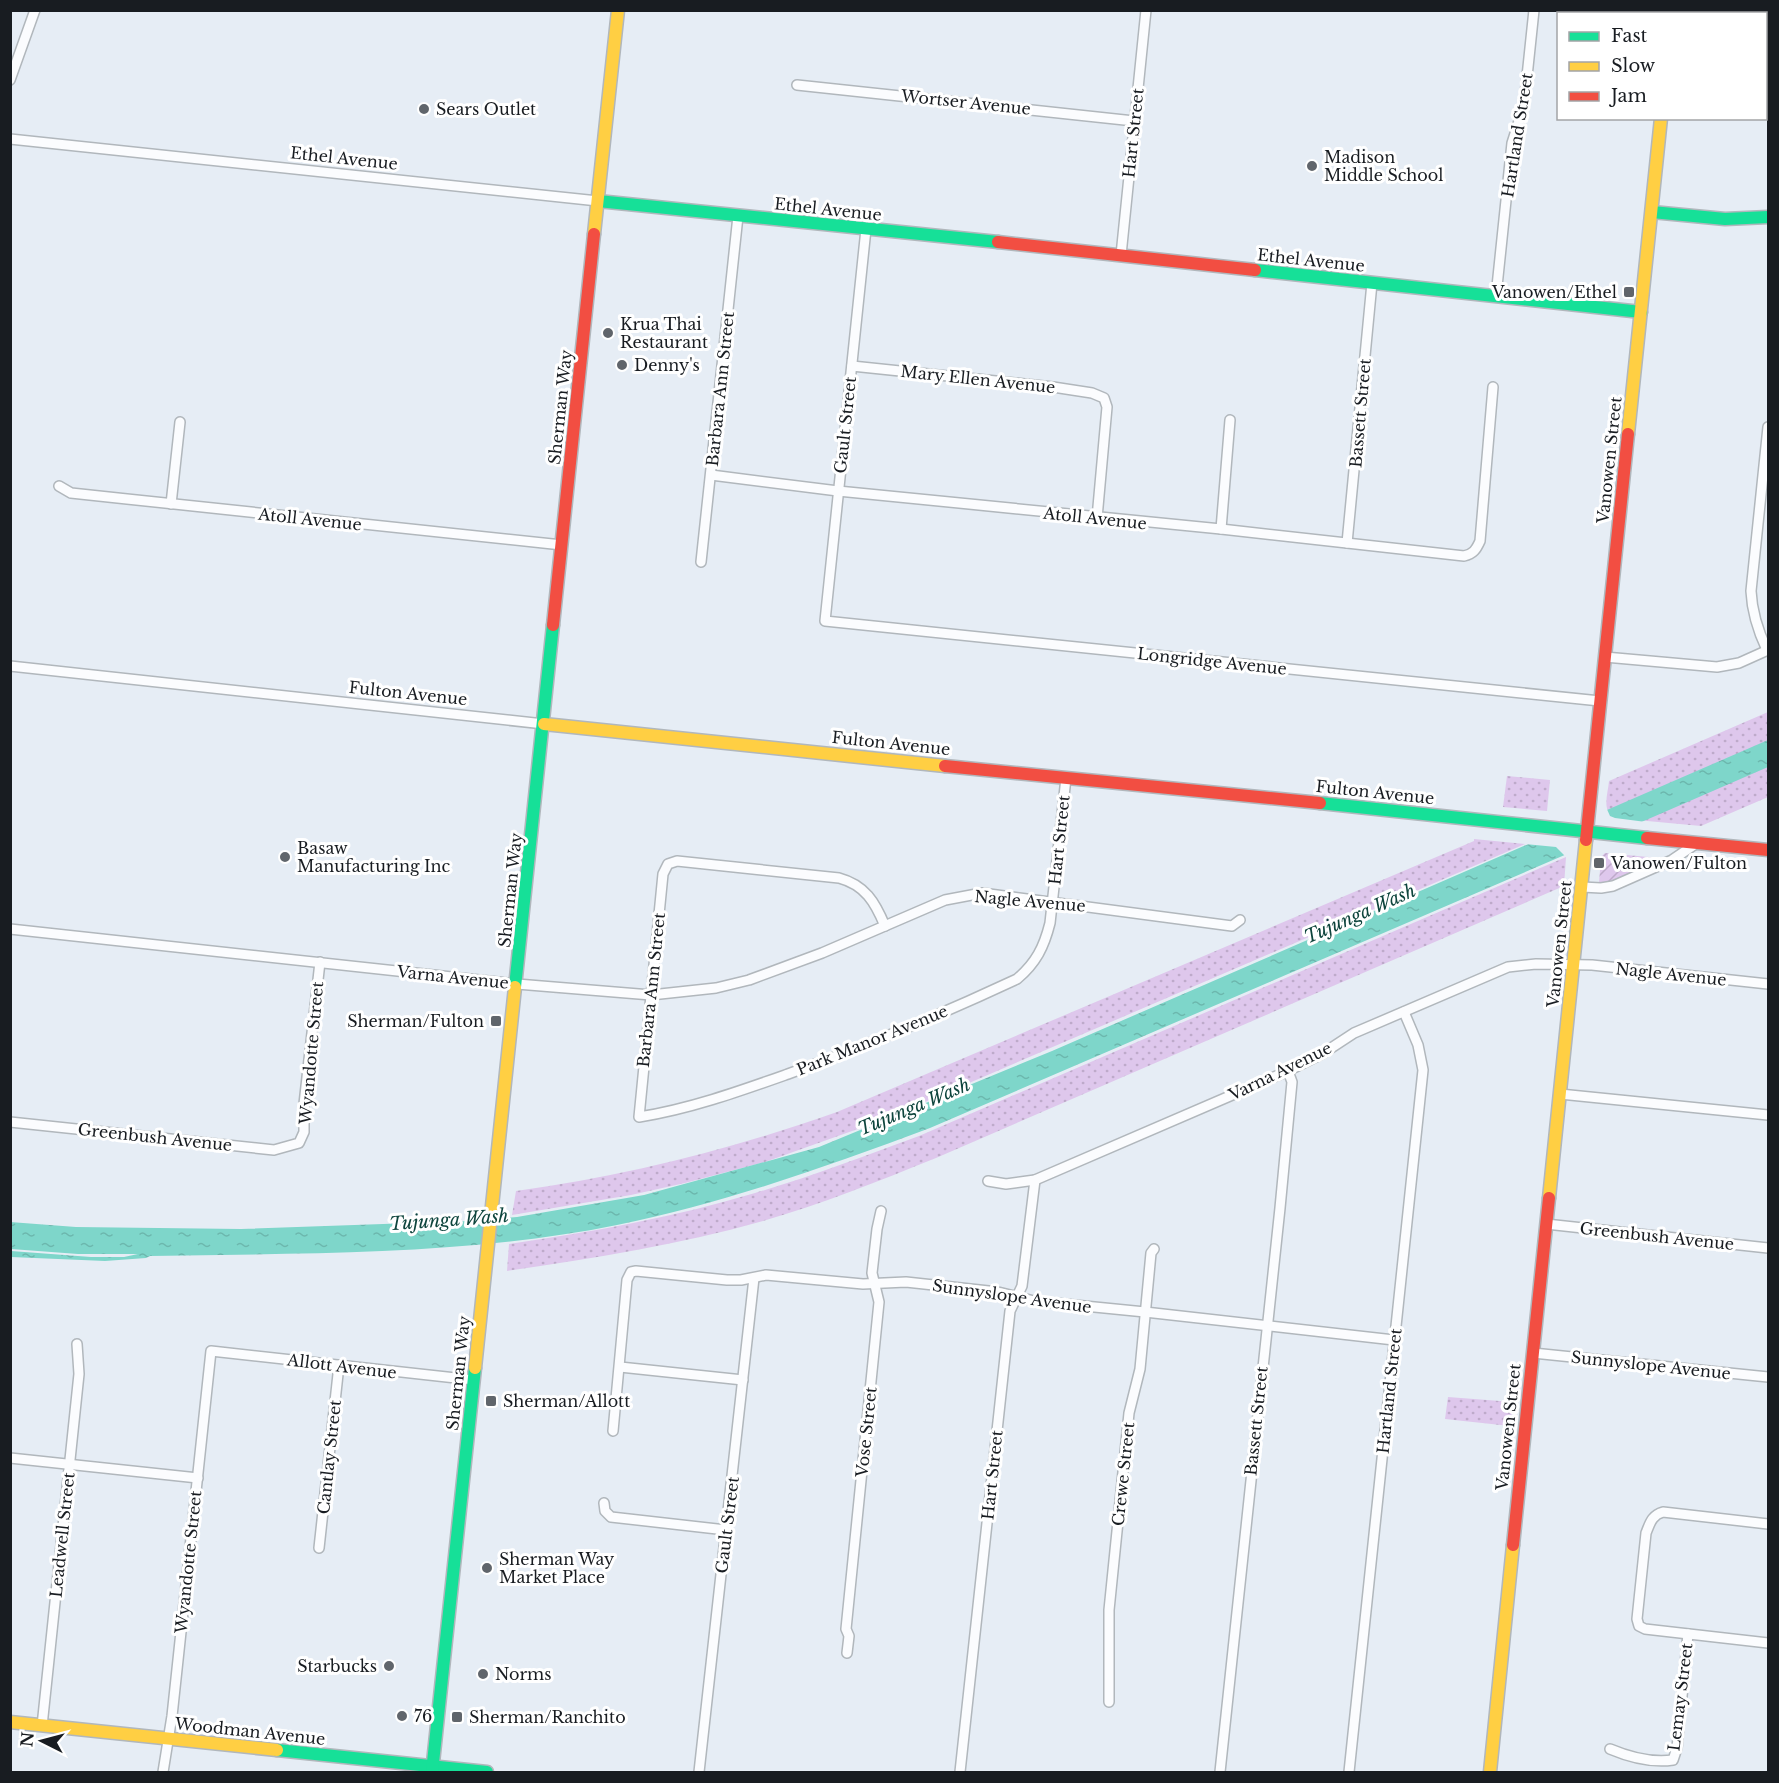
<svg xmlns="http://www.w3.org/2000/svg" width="1779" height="1783" font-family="'Libre Baskerville',serif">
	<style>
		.grass { fill: url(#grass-dots) }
		.garden { fill: url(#garden-furrows) }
		.water { fill: url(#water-ripples) }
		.pier { fill: #e6edf5 }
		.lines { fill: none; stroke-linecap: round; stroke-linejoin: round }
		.street-casing { stroke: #b1b7bc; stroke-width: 12 }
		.fast-casing { stroke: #b1b7bc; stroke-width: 15 }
		.slow-casing { stroke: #b1b7bc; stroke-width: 15 }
		.jam-casing { stroke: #b1b7bc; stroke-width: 15 }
		.street { stroke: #fbfcfe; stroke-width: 9 }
		.fast { stroke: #16e098; stroke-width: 12 }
		.slow { stroke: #ffcf43; stroke-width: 12 }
		.jam { stroke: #f24e42; stroke-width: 12 }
		.poi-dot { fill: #60656b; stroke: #fff; stroke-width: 2 }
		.labels { text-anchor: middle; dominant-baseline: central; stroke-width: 6; stroke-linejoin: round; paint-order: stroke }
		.street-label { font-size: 16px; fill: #181c21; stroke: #fff }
		.poi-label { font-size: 16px; fill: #181c21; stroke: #fff; text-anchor: start }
		.water-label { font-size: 18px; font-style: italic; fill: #0e453d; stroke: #fff }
	</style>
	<defs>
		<pattern id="grass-dots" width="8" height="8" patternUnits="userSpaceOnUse" patternTransform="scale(1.5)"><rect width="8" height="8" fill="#dec7ec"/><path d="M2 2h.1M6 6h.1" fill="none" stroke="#beaaca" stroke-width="1.8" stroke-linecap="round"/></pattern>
		<pattern id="garden-furrows" width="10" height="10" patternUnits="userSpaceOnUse" patternTransform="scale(1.5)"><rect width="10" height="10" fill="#dec7ec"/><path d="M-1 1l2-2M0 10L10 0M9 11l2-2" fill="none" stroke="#beaaca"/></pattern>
		<pattern id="water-ripples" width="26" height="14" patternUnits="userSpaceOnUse" patternTransform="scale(1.5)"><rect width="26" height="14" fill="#7ed6ca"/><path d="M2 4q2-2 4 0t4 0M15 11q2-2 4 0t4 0" fill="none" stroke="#6cb7ad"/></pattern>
	</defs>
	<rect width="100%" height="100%" fill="#e6edf5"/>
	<g class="grass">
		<path d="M1768 712V797L1701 826 1615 818C1601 811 1608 794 1609 781Z"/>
		<polygon points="1507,776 1550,780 1547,811 1503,807"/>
		<path d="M1474 839 1525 844 883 1120 765 1162 685 1183 631 1195 512 1215 516 1191C626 1176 732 1149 837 1112L1474 841Z"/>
		<path d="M1566 857 1564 886 936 1158C879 1181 822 1204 763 1221 679 1245 594 1258 507 1271L509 1244C592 1232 675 1217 755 1193 810 1177 864 1156 919 1136Z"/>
		<polygon points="1448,1397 1513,1402 1510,1426 1445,1419"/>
	</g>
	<polygon class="garden" points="1605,853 1659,858 1659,862 1614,881 1599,883 1601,857"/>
	<path class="water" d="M1768 740V767L1653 817 930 1128C828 1166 725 1203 617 1225 464 1256 306 1253 150 1256L146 1258 105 1261 11 1257V1251L91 1257H124L138 1254H78L11 1249 10 1222 76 1227 241 1229 469 1221 517 1217 644 1195 819 1147 1052 1051Z"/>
	<polygon class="pier" points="1606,807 1610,816 1615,818 1646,822 1566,857 1556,847 1525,844"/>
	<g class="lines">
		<g class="street-casing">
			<g id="street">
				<polyline points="10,80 35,10"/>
				<polyline points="797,85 1134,121"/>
				<polyline points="10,139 598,201"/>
				<polyline points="866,229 825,621 1600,701"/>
				<polyline points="1121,255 1146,10"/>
				<polyline points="1496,296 1512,143 1524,105 1534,10"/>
				<polyline points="852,366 1053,387 1092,393 1104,398 1107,407 1097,518"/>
				<path d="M711 475 838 491 1221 529 1464 556C1473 554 1476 550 1480 541L1493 387"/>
				<polyline points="59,486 71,493 127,499 562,545"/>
				<polyline points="171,504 180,422"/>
				<polyline points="1221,529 1230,420"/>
				<polyline points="1347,543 1372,283"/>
				<polyline points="701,562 738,216"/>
				<path d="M1767 650C1758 631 1752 613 1751 591L1768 427"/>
				<polyline points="1605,657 1717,667 1739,663 1768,650"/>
				<polyline points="10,666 544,724"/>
				<polyline points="1582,887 1601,888 1613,886 1672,860 1697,843"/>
				<path d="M885 926C875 902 865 885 839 878L677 861 668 864 663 874 639 1117C690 1109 740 1091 788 1074 866 1046 942 1014 1017 979 1036 963 1044 947 1050 923L1066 778"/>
				<polyline points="10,929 517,984 651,995 716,988 749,980 822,953 945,900 982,893 1232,926 1240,920"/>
				<polyline points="1560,1094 1768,1115"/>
				<polyline points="10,1122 274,1150 299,1143 304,1132 304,1104 320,962"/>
				<polyline points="988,1181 1006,1184 1035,1180 1288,1071 1322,1054 1354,1033 1508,967 1536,964 1592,965 1768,984"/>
				<polyline points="1546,1224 1768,1248"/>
				<polyline points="1533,1353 1768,1377"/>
				<polyline points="620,1367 743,1380"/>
				<polyline points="613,1431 627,1280 631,1272 636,1271 727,1280 741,1280 766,1275 863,1284 906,1282 998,1292 1034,1301 1145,1312 1394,1340"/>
				<polyline points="10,1458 198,1478"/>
				<polyline points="604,1503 605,1511 611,1517 726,1530"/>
				<path d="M1768 1524 1663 1512C1652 1515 1650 1523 1646 1533L1637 1619 1639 1626 1645 1629 1768 1643"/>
				<polyline points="319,1548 339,1365"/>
				<polyline points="847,1653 849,1636 846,1629 879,1302 872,1273 877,1229 881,1211"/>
				<polyline points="1109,1702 1109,1610 1129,1413 1140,1369 1151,1253 1154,1249"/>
				<polyline points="42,1726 79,1374 77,1344"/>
				<path d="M1610 1749C1629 1757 1652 1763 1673 1760L1677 1748 1688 1634"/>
				<polyline points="163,1772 172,1716 211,1351 474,1380"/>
				<polyline points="699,1772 754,1278"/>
				<polyline points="960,1772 1010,1311 1022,1286 1035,1180"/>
				<polyline points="1220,1772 1280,1208 1292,1082 1288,1071"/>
				<polyline points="1349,1772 1423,1070 1418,1045 1404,1012"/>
			</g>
		</g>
		<g class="fast-casing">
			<g id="fast">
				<polyline points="598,201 998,242"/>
				<polyline points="1652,212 1725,219 1768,217"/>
				<polyline points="1255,270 1641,312"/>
				<polyline points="1320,803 1647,838"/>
				<polyline points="515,987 553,625"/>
				<polyline points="277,1750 487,1772"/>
				<polyline points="432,1772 475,1368"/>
			</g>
		</g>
		<g class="slow-casing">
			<g id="slow">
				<polyline points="594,234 618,10"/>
				<polyline points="1628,434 1661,118"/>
				<polyline points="544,724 945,766"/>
				<polyline points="1549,1198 1586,840"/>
				<polyline points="475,1368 515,987"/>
				<polyline points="10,1722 277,1750"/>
				<polyline points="1490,1772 1513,1545"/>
			</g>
		</g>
		<g class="jam-casing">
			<g id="jam">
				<polyline points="1673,10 1673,14"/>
				<polyline points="998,242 1255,270"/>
				<polyline points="553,625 594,234"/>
				<polyline points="945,766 1320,803"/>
				<polyline points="1647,838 1768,850"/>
				<polyline points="1586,840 1628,434"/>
				<polyline points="1513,1545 1549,1198"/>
			</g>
		</g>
		<use href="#street" class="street"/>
		<use href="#fast" class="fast"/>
		<use href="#slow" class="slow"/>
		<use href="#jam" class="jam"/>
	</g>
	<g class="poi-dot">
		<circle cx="424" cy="109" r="6"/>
		<circle cx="1312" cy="166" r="6"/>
		<rect x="1623" y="286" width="12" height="12" rx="3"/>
		<circle cx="608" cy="333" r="6"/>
		<circle cx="622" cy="365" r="6"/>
		<circle cx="285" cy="857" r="6"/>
		<rect x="1593" y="857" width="12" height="12" rx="3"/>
		<rect x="490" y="1015" width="12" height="12" rx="3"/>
		<rect x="485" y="1395" width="12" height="12" rx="3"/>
		<circle cx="487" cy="1568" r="6"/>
		<circle cx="389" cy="1666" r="6"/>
		<circle cx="483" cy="1674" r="6"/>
		<circle cx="402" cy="1716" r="6"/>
		<rect x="451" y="1711" width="12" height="12" rx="3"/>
	</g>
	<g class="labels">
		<g class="street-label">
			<text transform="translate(966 102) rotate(6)">Wortser Avenue</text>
			<text transform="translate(1133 133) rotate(-84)">Hart Street</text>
			<text transform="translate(1517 135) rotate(-81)">Hartland Street</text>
			<text transform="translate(344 158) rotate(6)">Ethel Avenue</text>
			<text transform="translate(828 209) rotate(6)">Ethel Avenue</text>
			<text transform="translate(1311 260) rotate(6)">Ethel Avenue</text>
			<text transform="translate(978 379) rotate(6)">Mary Ellen Avenue</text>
			<text transform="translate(720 389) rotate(-84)">Barbara Ann Street</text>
			<text transform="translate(560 407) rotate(-84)">Sherman Way</text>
			<text transform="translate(1360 413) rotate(-85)">Bassett Street</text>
			<text transform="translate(845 425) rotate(-84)">Gault Street</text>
			<text transform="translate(1609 460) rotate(-84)">Vanowen Street</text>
			<text transform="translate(1095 518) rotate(6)">Atoll Avenue</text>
			<text transform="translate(310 519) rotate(6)">Atoll Avenue</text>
			<text transform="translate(1212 661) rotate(6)">Longridge Avenue</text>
			<text transform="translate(408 693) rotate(6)">Fulton Avenue</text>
			<text transform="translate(891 743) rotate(6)">Fulton Avenue</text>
			<text transform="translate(1375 792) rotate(6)">Fulton Avenue</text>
			<text transform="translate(1059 840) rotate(-84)">Hart Street</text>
			<text transform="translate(510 890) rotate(-84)">Sherman Way</text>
			<text transform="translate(1030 901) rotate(5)">Nagle Avenue</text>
			<text transform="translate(1559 944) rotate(-84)">Vanowen Street</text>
			<text transform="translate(1671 974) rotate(6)">Nagle Avenue</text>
			<text transform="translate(453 977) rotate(6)">Varna Avenue</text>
			<text transform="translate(651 990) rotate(-84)">Barbara Ann Street</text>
			<text transform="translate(872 1040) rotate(-22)">Park Manor Avenue</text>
			<text transform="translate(311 1053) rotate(-85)">Wyandotte Street</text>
			<text transform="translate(1280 1071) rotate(-26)">Varna Avenue</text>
			<text transform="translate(155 1137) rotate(6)">Greenbush Avenue</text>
			<text transform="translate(1657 1236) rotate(6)">Greenbush Avenue</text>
			<text transform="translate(1012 1296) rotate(8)">Sunnyslope Avenue</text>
			<text transform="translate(1651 1365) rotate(6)">Sunnyslope Avenue</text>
			<text transform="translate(342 1366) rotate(7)">Allott Avenue</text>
			<text transform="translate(458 1373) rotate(-84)">Sherman Way</text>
			<text transform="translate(1389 1391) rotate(-84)">Hartland Street</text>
			<text transform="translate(1256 1421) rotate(-84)">Bassett Street</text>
			<text transform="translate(1508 1427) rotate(-84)">Vanowen Street</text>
			<text transform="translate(866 1432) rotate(-84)">Vose Street</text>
			<text transform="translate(329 1457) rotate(-84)">Cantlay Street</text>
			<text transform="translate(1123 1474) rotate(-84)">Crewe Street</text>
			<text transform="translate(992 1475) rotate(-84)">Hart Street</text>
			<text transform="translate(727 1525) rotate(-83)">Gault Street</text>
			<text transform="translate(62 1535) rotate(-84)">Leadwell Street</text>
			<text transform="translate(188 1562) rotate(-84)">Wyandotte Street</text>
			<text transform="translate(1680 1697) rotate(-83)">Lemay Street</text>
			<text transform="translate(250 1731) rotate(6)">Woodman Avenue</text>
		</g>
		<g class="poi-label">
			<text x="436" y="109">Sears Outlet</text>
			<text x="1324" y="157">Madison<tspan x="1324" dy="18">Middle School</tspan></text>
			<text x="1617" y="292" text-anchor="end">Vanowen/Ethel</text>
			<text x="620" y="324">Krua Thai<tspan x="620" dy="18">Restaurant</tspan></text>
			<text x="634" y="365">Denny's</text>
			<text x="297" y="848">Basaw<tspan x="297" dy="18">Manufacturing Inc</tspan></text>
			<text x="1611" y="863">Vanowen/Fulton</text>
			<text x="484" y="1021" text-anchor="end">Sherman/Fulton</text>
			<text x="503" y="1401">Sherman/Allott</text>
			<text x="499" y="1559">Sherman Way<tspan x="499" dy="18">Market Place</tspan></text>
			<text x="377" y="1666" text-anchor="end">Starbucks</text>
			<text x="495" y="1674">Norms</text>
			<text x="414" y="1716">76</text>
			<text x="469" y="1717">Sherman/Ranchito</text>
		</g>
		<g class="water-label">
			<text transform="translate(1360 914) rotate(-24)">Tujunga Wash</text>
			<text transform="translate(914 1107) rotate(-23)">Tujunga Wash</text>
			<text transform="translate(449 1220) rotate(-4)">Tujunga Wash</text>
		</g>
	</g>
	<rect width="1779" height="1783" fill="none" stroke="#181c21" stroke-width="24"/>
	<rect x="1557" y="12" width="210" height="108" fill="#ffffff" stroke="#a3a4a6" stroke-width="1.5"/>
	<rect x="1569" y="32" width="30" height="9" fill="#16e098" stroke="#a3a4a6" stroke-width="1.5"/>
	<text x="1611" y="42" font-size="18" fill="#181c21">Fast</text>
	<rect x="1569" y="62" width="30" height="9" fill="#ffcf43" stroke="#a3a4a6" stroke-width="1.5"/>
	<text x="1611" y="72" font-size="18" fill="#181c21">Slow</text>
	<rect x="1569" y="92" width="30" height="9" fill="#f24e42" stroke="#a3a4a6" stroke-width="1.5"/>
	<text x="1611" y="102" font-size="18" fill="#181c21">Jam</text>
	<g transform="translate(42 1741) rotate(276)" stroke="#ffffff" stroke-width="4.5" paint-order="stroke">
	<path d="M0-4.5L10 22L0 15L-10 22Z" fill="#181c21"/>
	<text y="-9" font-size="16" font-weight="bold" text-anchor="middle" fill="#181c21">N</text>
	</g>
</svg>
